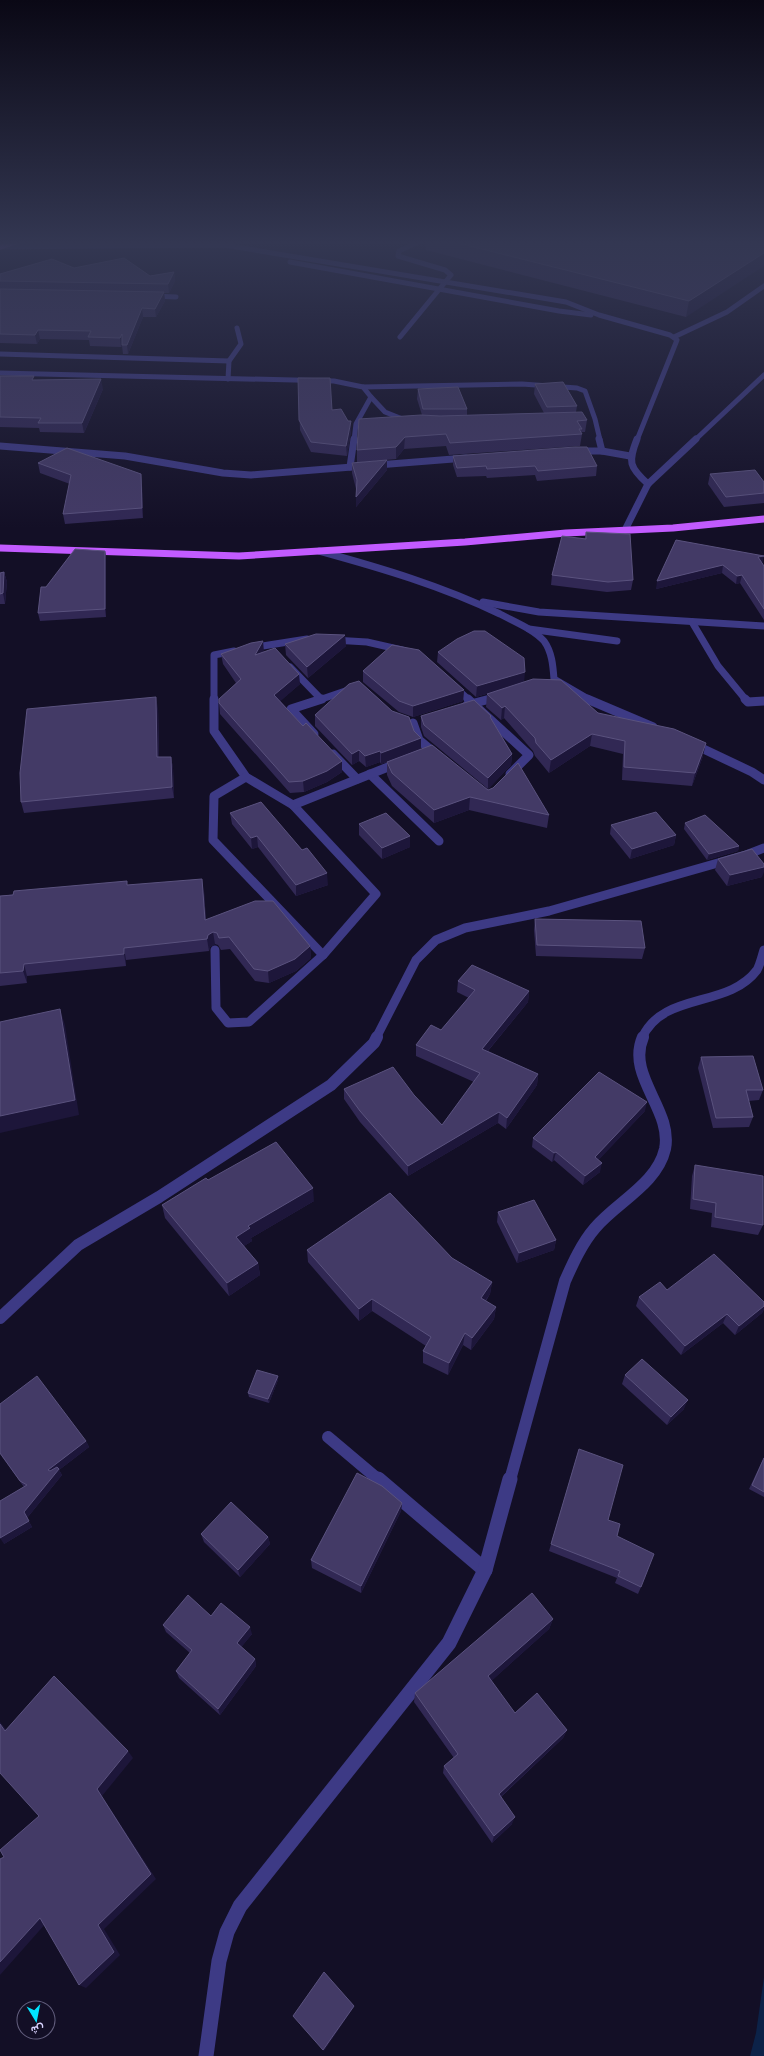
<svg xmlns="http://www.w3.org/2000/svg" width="764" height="2056" font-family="'Sofia Sans Condensed',Vazirmatn,sans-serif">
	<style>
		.water { fill: #0c2248 }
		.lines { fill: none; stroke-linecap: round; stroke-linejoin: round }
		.minor-far4 { stroke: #3d3a85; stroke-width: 5 }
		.minor-far3 { stroke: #3d3a85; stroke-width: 7 }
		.minor-far2 { stroke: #3d3a85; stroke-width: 9 }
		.minor-far1 { stroke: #3d3a85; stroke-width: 12 }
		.minor { stroke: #3d3a85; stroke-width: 15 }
		.major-far1 { stroke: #c25bff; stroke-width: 5 }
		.major { stroke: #c25bff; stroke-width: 7 }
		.wall { fill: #312854 }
		.shaded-wall { fill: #1d163a }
		.building { fill: #433a66; stroke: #5a527e }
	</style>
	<rect width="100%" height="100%" fill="#130f26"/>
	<polygon class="water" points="764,1977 764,2056 750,2056 756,2033"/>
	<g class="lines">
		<g class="minor-far4">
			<polyline points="0,247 224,245 566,302 599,315 670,335 677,340 637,440"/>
			<polyline points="290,262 559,311 591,315"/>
			<polyline points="152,296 176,297"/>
			<polyline points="400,337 451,275 445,270 398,256 399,251 420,241"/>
			<polyline points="674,337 727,312 764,286"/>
			<polyline points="0,354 229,361"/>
			<polyline points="0,373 334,381 363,387 371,397 356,424 354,440"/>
			<polyline points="228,379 229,361 241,344 237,328"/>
			<polyline points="363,387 522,384 577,388 585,391 595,419 600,440"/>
			<polyline points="371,397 385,412 405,420"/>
			<polyline points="695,440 764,375"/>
		</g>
		<g class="minor-far3">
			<polyline points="599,439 602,451"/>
			<path d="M637 439C628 462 629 467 648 484"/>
			<polyline points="0,446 125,456 223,473 251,475 466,458"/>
			<polyline points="576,451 602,451 630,456"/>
			<polyline points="350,467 354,439"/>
			<polyline points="625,530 648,484 696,439"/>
			<path d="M319 551C381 568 442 586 500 614 515 622 533 629 544 641 552 652 553 666 554 679L590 700"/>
			<polyline points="483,602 539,612 764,626"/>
			<polyline points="692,622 718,666 746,700"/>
			<polyline points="529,629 617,641"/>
			<polyline points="333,640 367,642 402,650"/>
			<polyline points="250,648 307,639"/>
			<polyline points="290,667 321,699"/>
			<polyline points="455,687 469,700"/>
			<polyline points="214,700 214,655 234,651"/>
			<polyline points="319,700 351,689"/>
			<polyline points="486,700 500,696"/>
		</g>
		<g class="minor-far2">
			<polyline points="214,699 214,731 246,777 293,805 376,894 323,955 249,1022 228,1023 216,1008 215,950"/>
			<polyline points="468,699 529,755 510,774"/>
			<polyline points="587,699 653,727"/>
			<polyline points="745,699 748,702 764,701"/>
			<polyline points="467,705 490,699"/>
			<polyline points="413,723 419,740 437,755"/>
			<polyline points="314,734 291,709 322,699"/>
			<polyline points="693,744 752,772 764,780"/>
			<polyline points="333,754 357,779"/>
			<polyline points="370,774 439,841"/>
			<polyline points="246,777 214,796 213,840 323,955"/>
			<polyline points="293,805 398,763"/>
			<polyline points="376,1038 416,960 436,940 465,928 549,911 746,855 764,848"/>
			<path d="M642 1038C663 991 728 1009 757 970 760 965 762 956 764 950"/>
		</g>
		<g class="minor-far1">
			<polyline points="0,1318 78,1245 159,1197 331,1085 374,1043 377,1037"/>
			<polyline points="328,1437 379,1480"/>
			<path d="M510 1480 565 1281C573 1263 582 1243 595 1228 617 1202 657 1184 665 1149 673 1110 626 1076 643 1037"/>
		</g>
		<g class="minor">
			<polyline points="378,1479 485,1570"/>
			<polyline points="206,2056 219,1961 227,1932 240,1906 449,1643 485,1570 510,1479"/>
		</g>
		<polyline class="major-far1" points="0,247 19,241"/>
		<polyline class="major" points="0,548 239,556 465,542 566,533 673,528 764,519"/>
	</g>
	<g class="wall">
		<polygon points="426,241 764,241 686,317 426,250"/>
		<polygon points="74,268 150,276 174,272 175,281 169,293 164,293 165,301 156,317 143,317 128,354 123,354 122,346 121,347 90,346 89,340 40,339 37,344 0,343 0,274"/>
		<polygon points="0,376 35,380 103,389 84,433 40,432 39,428 0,427"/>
		<polygon points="298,378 332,410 351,431 347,456 311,452 300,430"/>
		<polygon points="535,384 577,406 576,412 587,420 585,432 581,432 582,434 580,446 449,455 446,446 404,449 396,459 363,462 387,470 356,507 356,489 352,473 352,463 357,462 357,450 422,415 417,399 418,389 467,409 467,415 544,413 534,394"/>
		<polygon points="453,456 597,466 596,476 537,481 535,475 487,478 486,476 457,477 453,465"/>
		<polygon points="38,463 141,474 142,484 143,518 65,524 63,514 70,484 40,473"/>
		<polygon points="710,474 764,482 764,503 724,507 708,484"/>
		<polygon points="586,532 633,580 631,590 607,592 551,585 552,575 585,538"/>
		<polygon points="676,540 762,563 764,566 764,620 740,583 736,584 722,573 656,589"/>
		<polygon points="105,551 106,558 106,617 40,621 38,613 46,587"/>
		<polygon points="4,572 7,582 5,604 0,604 0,573"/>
		<polygon points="345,635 346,646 308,678 286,655 285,644"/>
		<polygon points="264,652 300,684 280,701 303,726 342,761 342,772 327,782 304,792 290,793 220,714 219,703 236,683 223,664 221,654"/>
		<polygon points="438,652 524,682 703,756 692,786 622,780 623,754 590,746 549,773 535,756 533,751 504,718 501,720 486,707 487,694 493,692 476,697 437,662"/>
		<polygon points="363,671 464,690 463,701 413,717 399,712 363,682"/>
		<polygon points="158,708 159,757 171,757 173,768 174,798 24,813 21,802"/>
		<polygon points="315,715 421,749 488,790 549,815 547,828 469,810 434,823 392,786 387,775 387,762 381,764 380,762 366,767 359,761 352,765 315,726"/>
		<polygon points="421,716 491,716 491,719 512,754 511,765 488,789 424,736 421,727"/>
		<polygon points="230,813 302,850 328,885 296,896 258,847 252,849 232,824"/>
		<polygon points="685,823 739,846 738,851 707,860 684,829"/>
		<polygon points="359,824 410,847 382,859 359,835"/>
		<polygon points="611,825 676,835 674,845 630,859 610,834"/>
		<polygon points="718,859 762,877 727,886 715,870"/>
		<polygon points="127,881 127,885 204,891 206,920 310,946 311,958 296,971 269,983 255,981 230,949 221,950 218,945 215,944 210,947 209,951 126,960 126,966 27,976 27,983 0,986 0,896"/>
		<polygon points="535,919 645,948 642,959 536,956 534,930"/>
		<polygon points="458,981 529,991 528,1002 488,1051 538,1074 537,1085 506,1129 498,1123 408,1176 360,1122 344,1099 344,1089 414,1095 442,1125 474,1082 416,1056 416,1045 441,1030 469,998 457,992"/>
		<polygon points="701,1057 763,1090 759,1100 748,1101 753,1117 749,1127 713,1128 698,1068"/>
		<polygon points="645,1111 598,1160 600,1172 583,1185 554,1160 552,1162 532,1147 533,1138"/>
		<polygon points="695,1165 763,1225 758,1235 711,1227 712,1213 690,1209 692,1176"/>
		<polygon points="208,1180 314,1201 251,1238 252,1241 244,1246 258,1263 260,1275 229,1296 165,1218 162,1205"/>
		<polygon points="498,1212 556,1240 554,1250 517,1263 497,1222"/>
		<polygon points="307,1250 452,1258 492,1282 490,1294 486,1301 496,1307 494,1319 471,1350 463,1345 448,1375 423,1363 423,1351 426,1346 372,1311 359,1321 308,1262"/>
		<polygon points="667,1290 764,1302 764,1309 762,1313 735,1335 723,1323 681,1355 636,1306 639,1297"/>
		<polygon points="625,1375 684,1409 667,1425 622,1384"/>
		<polygon points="278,1376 278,1380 269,1403 249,1397 248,1393"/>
		<polygon points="0,1404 86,1441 89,1447 59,1470 62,1475 27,1518 32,1527 4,1544 24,1487 0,1454"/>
		<polygon points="579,1449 608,1520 617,1536 641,1587 638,1594 615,1583 617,1578 549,1551"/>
		<polygon points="764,1457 764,1497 749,1489"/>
		<polygon points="402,1503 401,1511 361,1593 312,1568 311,1560"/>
		<polygon points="201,1534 268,1537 270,1544 240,1577 204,1542"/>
		<polygon points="211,1616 252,1634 241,1647 255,1659 256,1666 220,1715 179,1678 176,1671 190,1653 166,1632 163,1625"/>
		<polygon points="553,1619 549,1629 491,1681 515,1713 567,1730 563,1738 501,1797 512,1824 492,1843 443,1773 444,1766 454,1758 414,1702 415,1693"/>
	</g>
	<g class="shaded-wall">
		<polygon points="764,253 764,266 686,317 689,301"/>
		<polygon points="174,272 175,281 169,293 168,284"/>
		<polygon points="164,292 165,301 156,317 155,309"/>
		<polygon points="142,308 143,317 128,354 127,345"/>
		<polygon points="38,330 40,339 37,344 35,335"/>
		<polygon points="122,334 123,343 121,347 120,338"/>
		<polygon points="101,379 103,389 84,433 82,423"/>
		<polygon points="351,421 351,431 347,456 346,446"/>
		<polygon points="405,437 404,449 396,459 396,447"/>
		<polygon points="387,460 387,470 356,507 356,497"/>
		<polygon points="141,474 142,484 143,518 142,508"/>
		<polygon points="105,551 106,558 106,617 105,609"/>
		<polygon points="764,556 762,564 758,557"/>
		<polygon points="723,565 722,573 656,589 657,581"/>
		<polygon points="4,572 7,582 5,604 3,593"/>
		<polygon points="742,575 740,583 736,584 737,576"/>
		<polygon points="345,635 346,646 308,678 307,667"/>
		<polygon points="263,641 264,652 255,655"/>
		<polygon points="525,672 524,683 476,697 477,686"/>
		<polygon points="299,674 300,684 275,706 274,695"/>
		<polygon points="464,690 463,701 413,717 413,706"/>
		<polygon points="156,697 158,708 159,768 157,757"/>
		<polygon points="505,706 504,718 501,720 502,708"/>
		<polygon points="592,734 590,746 549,773 551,760"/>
		<polygon points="421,738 421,749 381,764 381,753"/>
		<polygon points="706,743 703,756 692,786 695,773"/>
		<polygon points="359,750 359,761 352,765 352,754"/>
		<polygon points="380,751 380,762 366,767 365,756"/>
		<polygon points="512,754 511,765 488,789 488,778"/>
		<polygon points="171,757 173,768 174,798 172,787"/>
		<polygon points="342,761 342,772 327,782 304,792 303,781"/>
		<polygon points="470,797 469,810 434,823 434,810"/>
		<polygon points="676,835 674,845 630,859 632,849"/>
		<polygon points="257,836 258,847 252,849 251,838"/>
		<polygon points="410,836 410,847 382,859 382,848"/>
		<polygon points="739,846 738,851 707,860 709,854"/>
		<polygon points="764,867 764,872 762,877 727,886 730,875"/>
		<polygon points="327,873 328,885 296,896 296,885"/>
		<polygon points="202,879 204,891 206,932 205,920"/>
		<polygon points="213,932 215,944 210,947 209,951 207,939 208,935"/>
		<polygon points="310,946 311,958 296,971 269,983 268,971"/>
		<polygon points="124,948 126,960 126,966 124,954"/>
		<polygon points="24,964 27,976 27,983 23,971"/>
		<polygon points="529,991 528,1002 481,1059 482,1049"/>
		<polygon points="60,1009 65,1025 79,1115 0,1133 0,1116"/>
		<polygon points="538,1074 537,1085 506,1129 507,1118"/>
		<polygon points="647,1102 645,1111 593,1166 595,1157"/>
		<polygon points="499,1112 498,1123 408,1176 408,1166"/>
		<polygon points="556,1152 554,1160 552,1162 554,1153"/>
		<polygon points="602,1163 600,1172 583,1185 585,1176"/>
		<polygon points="313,1188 314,1201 251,1238 252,1241 238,1250 236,1237 248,1226"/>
		<polygon points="556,1240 554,1250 517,1263 519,1253"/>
		<polygon points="258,1263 260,1275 229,1296 227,1283"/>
		<polygon points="492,1282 490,1294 479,1309 481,1298"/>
		<polygon points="372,1299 372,1311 359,1321 359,1309"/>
		<polygon points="764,1306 764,1309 762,1313 735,1335 739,1326"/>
		<polygon points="496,1307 494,1319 471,1350 472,1338"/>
		<polygon points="727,1314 723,1323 681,1355 685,1346"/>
		<polygon points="465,1333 463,1345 448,1375 449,1363"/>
		<polygon points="278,1376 278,1380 269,1403 268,1399"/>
		<polygon points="688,1400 684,1409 667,1425 671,1417"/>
		<polygon points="86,1441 89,1447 59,1470 62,1475 27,1518 32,1527 4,1544 0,1538 24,1512 51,1476 48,1470"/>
		<polygon points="402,1503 401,1511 361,1593 361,1586"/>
		<polygon points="268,1537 270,1544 240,1577 238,1570"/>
		<polygon points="553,1619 549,1629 486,1686 488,1676"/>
		<polygon points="250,1627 252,1634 239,1650 237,1643"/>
		<polygon points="255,1659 256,1666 220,1715 218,1709"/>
		<polygon points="0,1722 13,1738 5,1731 0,1724"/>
		<polygon points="567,1730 563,1738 496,1801 499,1794"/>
		<polygon points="128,1751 133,1758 102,1796 156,1879 104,1929 120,1955 86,1988 79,1985 98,1925 97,1789"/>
		<polygon points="515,1817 512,1824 492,1843 494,1836"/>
		<polygon points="40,1918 47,1922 0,1975 0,1962"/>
		<polygon points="354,2006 354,2007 324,2051 323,2050"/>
	</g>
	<g class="building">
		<polygon points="450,241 764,241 764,253 689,301"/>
		<polygon points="124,258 150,276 174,272 168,284 0,281 0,274 52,259 74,268"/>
		<polygon points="0,289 164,292 155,309 142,308 127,345 122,345 122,334 120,338 88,337 91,331 38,330 35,335 0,334"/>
		<polygon points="0,376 34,376 32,380 101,379 82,423 38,423 41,418 0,417"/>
		<polygon points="298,378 330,378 332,410 341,409 348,421 351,421 346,446 311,442 299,420"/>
		<polygon points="563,382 577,406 547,407 535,384"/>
		<polygon points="458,387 467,409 423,409 418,389"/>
		<polygon points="582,412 587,420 577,421 582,429 579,429 582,434 450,443 446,434 405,437 396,447 357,450 359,419 421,415 440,416"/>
		<polygon points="575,447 587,447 597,466 538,471 535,466 487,469 486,466 457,468 453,456"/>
		<polygon points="67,448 141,474 142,508 63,514 71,475 38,463"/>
		<polygon points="387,460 356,497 357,480 352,463"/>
		<polygon points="755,470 764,482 764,493 726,497 710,474"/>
		<polygon points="586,532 630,534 633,580 608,582 552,575 562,536 586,539"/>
		<polygon points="676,540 764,556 758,557 764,566 764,609 742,575 737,576 723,565 657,581"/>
		<polygon points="75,549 105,551 105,609 38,613 41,587 46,587"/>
		<polygon points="4,572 3,593 0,594 0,573"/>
		<polygon points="474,631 485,631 524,658 525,672 477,686 438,652 457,639"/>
		<polygon points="316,634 345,635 307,667 285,644"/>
		<polygon points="263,641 255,655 275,648 299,674 274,695 303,726 306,723 342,761 327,771 303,781 289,782 219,703 219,699 241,679 221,654 251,643"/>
		<polygon points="392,645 419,650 464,690 413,706 399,701 363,671"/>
		<polygon points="533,679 561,680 598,713 674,729 706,743 695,773 624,767 625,741 592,734 551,760 536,743 535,738 505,706 502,708 487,694"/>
		<polygon points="359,681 392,711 409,717 414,731 421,738 381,753 380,751 365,756 359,750 352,754 315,715 349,684"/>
		<polygon points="156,697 157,757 171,757 172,787 21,802 20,773 27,709"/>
		<polygon points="474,700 491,716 490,717 512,754 488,778 424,725 421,716"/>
		<polygon points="432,745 488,790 493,788 518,763 549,815 470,797 434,810 392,773 387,762"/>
		<polygon points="261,802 302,850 307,848 327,873 296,885 257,836 251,838 230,813"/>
		<polygon points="656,812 676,835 632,849 611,825"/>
		<polygon points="386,813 410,836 382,848 359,824"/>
		<polygon points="705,815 739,846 709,854 685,823"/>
		<polygon points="752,849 764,864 764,867 730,875 718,859"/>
		<polygon points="202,879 205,920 255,901 273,901 310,946 295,959 268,971 254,969 229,937 219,938 217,933 213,932 208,935 207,939 124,948 124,954 24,964 23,971 0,973 0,896 13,895 14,891 127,881 127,885"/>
		<polygon points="535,919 641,921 645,948 537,945"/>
		<polygon points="472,965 529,991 482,1049 538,1074 507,1118 499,1112 408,1166 360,1111 344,1089 393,1067 414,1095 442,1125 480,1073 416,1045 431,1025 441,1030 475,990 458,981"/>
		<polygon points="60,1009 75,1100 0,1116 0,1022"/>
		<polygon points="753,1056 763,1090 746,1090 753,1117 716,1118 701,1057"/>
		<polygon points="599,1072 647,1102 595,1157 602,1163 585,1176 556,1152 554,1153 533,1138"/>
		<polygon points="276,1142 313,1188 248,1226 250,1228 236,1237 258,1263 227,1283 162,1205 206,1178 208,1180"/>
		<polygon points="695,1165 763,1176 763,1225 715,1217 716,1203 693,1199"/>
		<polygon points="390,1193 452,1258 492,1282 481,1298 496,1307 472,1338 465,1333 449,1363 423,1351 431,1337 372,1299 359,1309 307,1250"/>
		<polygon points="534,1200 556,1240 519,1253 498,1212"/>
		<polygon points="714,1254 764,1302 764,1306 739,1326 727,1314 685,1346 639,1297 660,1282 667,1290"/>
		<polygon points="642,1359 688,1400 671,1417 625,1375"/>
		<polygon points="257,1370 278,1376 268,1399 248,1393"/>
		<polygon points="37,1376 86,1441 48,1470 50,1471 57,1467 59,1469 24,1512 29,1521 0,1538 0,1501 27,1485 20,1481 0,1453 0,1404"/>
		<polygon points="579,1449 623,1465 608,1520 620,1524 617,1536 654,1554 641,1587 618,1576 620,1571 551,1544"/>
		<polygon points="764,1458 764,1492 752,1485"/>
		<polygon points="357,1473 382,1486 402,1503 361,1586 311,1560"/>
		<polygon points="231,1502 268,1537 238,1570 201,1534"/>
		<polygon points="532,1593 553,1619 488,1676 515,1713 537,1693 567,1730 499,1794 515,1817 494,1836 444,1766 458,1754 415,1693"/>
		<polygon points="188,1595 211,1616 221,1603 250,1627 237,1643 255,1659 218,1709 176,1671 192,1650 163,1625"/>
		<polygon points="54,1676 128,1751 97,1789 151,1874 98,1925 114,1952 79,1985 40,1918 0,1962 0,1859 4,1857 0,1850 39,1816 0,1773 0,1724 5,1731"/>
		<polygon points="324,1972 354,2006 323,2050 293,2016"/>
	</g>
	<linearGradient id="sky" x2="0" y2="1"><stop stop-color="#0a0815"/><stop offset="0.46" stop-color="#333752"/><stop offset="1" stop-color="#333752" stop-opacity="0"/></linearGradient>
	<rect width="764" height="528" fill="url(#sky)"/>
	<g transform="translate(36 2020) rotate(170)"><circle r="19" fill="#130f26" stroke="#625e7d"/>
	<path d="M0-3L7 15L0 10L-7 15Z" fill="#00e5ff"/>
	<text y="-6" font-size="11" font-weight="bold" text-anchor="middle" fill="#d9d4ff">ش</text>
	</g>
</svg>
